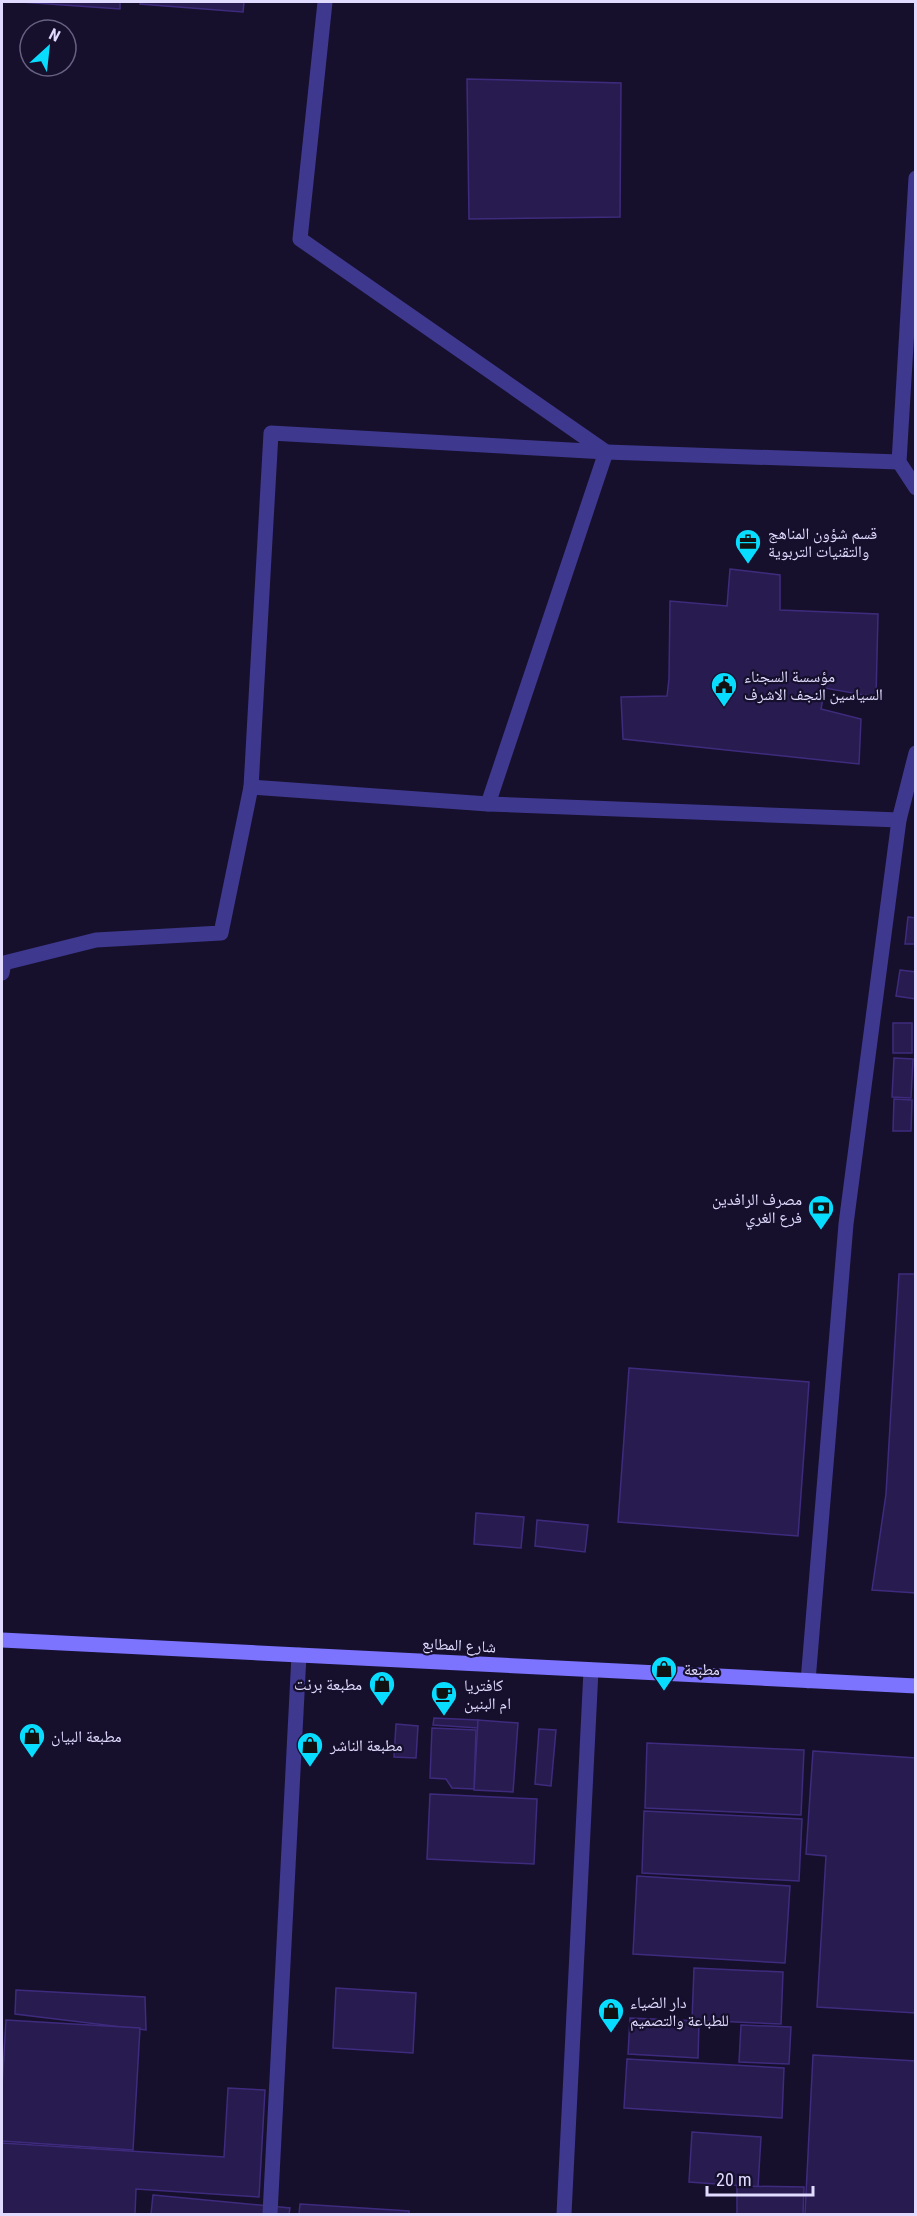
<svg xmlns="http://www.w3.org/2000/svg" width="917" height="2216" font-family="'Roboto Condensed','Noto Naskh Arabic',sans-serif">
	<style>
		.building { fill: #271b50; stroke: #3f2b7d; stroke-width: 1.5 }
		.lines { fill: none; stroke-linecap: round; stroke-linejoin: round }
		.street { stroke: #3f388f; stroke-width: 15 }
		.secondary { stroke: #7c73ff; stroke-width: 15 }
		.labels { text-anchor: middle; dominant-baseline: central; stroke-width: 4.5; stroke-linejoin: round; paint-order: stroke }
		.poi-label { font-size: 16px; fill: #e1dcff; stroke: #16102d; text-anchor: start }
		.street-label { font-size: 16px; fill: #e1dcff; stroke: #16102d }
	</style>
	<rect width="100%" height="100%" fill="#16102d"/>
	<g class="building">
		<polygon points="20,2 120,2 120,9"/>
		<polygon points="141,2 244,2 243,12 140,4"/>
		<polygon points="467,79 621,83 620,217 469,219"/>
		<polygon points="730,569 780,575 780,610 878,614 876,697 825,688 821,709 861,719 859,764 623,739 621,697 667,696 669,679 670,601 727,606"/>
		<polygon points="908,917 916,918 916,944 905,944"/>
		<polygon points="900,970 916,972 916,999 896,996"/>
		<rect x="893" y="1023" width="19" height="30"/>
		<polygon points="894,1058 913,1059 911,1098 892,1097"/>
		<polygon points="894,1099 912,1100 911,1131 893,1131"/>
		<polygon points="899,1274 916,1274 916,1593 872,1590 886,1494"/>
		<polygon points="629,1368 809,1382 798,1536 618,1522"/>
		<polygon points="476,1513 524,1517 521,1548 474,1544"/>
		<polygon points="537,1520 588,1525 585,1552 535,1546"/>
		<polygon points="434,1718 478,1720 478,1728 433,1725"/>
		<polygon points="478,1720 518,1723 513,1792 474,1790"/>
		<polygon points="396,1724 418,1726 416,1758 394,1757"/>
		<polygon points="432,1728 476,1730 474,1789 452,1788 446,1779 430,1778"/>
		<polygon points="539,1729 556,1730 551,1786 535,1784"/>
		<polygon points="647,1743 804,1750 801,1815 645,1808"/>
		<polygon points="813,1751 916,1758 916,2013 817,2007 826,1856 806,1854"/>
		<polygon points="430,1794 537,1799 534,1864 427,1859"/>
		<polygon points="644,1811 802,1819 799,1881 642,1873"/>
		<polygon points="637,1876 790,1886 785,1963 633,1954"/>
		<polygon points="694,1968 783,1972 781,2024 692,2020"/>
		<polygon points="336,1988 416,1993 413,2053 333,2048"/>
		<polygon points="16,1990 145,1997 146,2030 15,2014"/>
		<polygon points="630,2018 699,2021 698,2058 628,2054"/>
		<polygon points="6,2020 140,2028 133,2150 2,2141 2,2088"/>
		<polygon points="741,2025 791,2027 789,2064 739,2062"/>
		<polygon points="813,2055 916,2061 916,2214 805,2214"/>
		<polygon points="627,2059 784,2068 782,2118 624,2108"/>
		<polygon points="228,2088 265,2090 259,2197 136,2189 135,2214 2,2214 2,2143 224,2157"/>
		<polygon points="692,2132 761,2137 758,2187 689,2182"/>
		<polygon points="737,2186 804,2187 803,2214 737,2214"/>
		<polygon points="153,2195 290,2208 289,2214 151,2214"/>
		<polygon points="300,2204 409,2211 409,2214 299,2214"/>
	</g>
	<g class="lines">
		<g class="street">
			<polyline points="325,2 300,239 606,452"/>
			<polyline points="916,178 899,462 916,488"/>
			<polyline points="251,787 271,433 606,452"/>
			<polyline points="488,804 606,452 899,462"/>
			<polyline points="2,973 4,963 96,940 221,933 251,787 488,804 899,820"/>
			<polyline points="808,1681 846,1224 899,820 916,753"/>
			<polyline points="270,2214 299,1655"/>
			<polyline points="564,2214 591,1670"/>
		</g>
		<polyline class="secondary" points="2,1640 916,1686"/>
	</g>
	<defs>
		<g id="office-pin" transform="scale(1.35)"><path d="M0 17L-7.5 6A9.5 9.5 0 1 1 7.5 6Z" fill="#08ddff" stroke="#16102d"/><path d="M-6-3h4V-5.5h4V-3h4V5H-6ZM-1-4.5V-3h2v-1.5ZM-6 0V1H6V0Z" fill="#111"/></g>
		<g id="civic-pin" transform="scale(1.35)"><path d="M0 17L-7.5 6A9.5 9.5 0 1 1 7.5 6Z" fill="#08ddff" stroke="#16102d"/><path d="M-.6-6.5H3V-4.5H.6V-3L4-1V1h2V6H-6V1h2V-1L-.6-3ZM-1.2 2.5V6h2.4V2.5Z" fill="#111"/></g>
		<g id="bank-pin" transform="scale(1.35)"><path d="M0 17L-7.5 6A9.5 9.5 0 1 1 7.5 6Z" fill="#08ddff" stroke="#16102d"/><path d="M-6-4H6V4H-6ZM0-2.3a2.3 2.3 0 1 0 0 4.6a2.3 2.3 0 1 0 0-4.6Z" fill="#111"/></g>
		<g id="shop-pin" transform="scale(1.35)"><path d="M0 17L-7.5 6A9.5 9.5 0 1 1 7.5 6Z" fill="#08ddff" stroke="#16102d"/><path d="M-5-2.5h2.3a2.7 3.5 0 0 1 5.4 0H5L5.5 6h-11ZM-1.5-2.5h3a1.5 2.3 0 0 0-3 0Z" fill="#111"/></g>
		<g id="cafe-pin" transform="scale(1.35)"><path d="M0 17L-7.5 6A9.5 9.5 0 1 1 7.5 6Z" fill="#08ddff" stroke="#16102d"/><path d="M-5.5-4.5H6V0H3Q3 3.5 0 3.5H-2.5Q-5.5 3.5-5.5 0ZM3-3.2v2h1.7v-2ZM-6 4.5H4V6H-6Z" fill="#111"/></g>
	</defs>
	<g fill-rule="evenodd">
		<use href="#office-pin" x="748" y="542"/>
		<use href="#civic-pin" x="724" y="685"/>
		<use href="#bank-pin" x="821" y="1208"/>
		<use href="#shop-pin" x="664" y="1669"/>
		<use href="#shop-pin" x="382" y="1684"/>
		<use href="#cafe-pin" x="444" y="1694"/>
		<use href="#shop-pin" x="32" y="1736"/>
		<use href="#shop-pin" x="310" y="1745"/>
		<use href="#shop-pin" x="611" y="2011"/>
	</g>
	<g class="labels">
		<g class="poi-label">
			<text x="768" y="533">قسم شؤون المناهج<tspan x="768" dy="18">والتقنيات التربوية</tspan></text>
			<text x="744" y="676">مؤسسة السجناء<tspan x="744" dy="18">السياسين النجف الاشرف</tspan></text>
			<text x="802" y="1199" text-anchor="end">مصرف الرافدين<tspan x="802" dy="18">فرع الغري</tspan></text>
			<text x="684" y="1669">مطبعة</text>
			<text x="362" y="1684" text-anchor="end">مطبعة برنت</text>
			<text x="464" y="1685">كافتريا<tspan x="464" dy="18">ام البنين</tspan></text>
			<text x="51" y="1736">مطبعة البيان</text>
			<text x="330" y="1745">مطبعة الناشر</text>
			<text x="630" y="2002">دار الضياء<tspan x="630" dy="18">للطباعة والتصميم</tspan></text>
		</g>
		<g class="street-label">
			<text transform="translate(459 1645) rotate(3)">شارع المطابع</text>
		</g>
	</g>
	<rect width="917" height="2216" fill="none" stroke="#e1dcff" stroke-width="6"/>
	<g transform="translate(48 48) rotate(27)"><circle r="28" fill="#16102d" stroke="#676281" stroke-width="1.5"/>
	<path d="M0-4.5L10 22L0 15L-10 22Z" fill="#08ddff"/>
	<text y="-9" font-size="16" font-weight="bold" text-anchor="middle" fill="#e1dcff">N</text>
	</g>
	<path d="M707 2186v9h106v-9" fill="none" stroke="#e1dcff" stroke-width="3"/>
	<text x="716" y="2186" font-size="18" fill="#e1dcff" stroke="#16102d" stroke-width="4.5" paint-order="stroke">20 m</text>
</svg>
